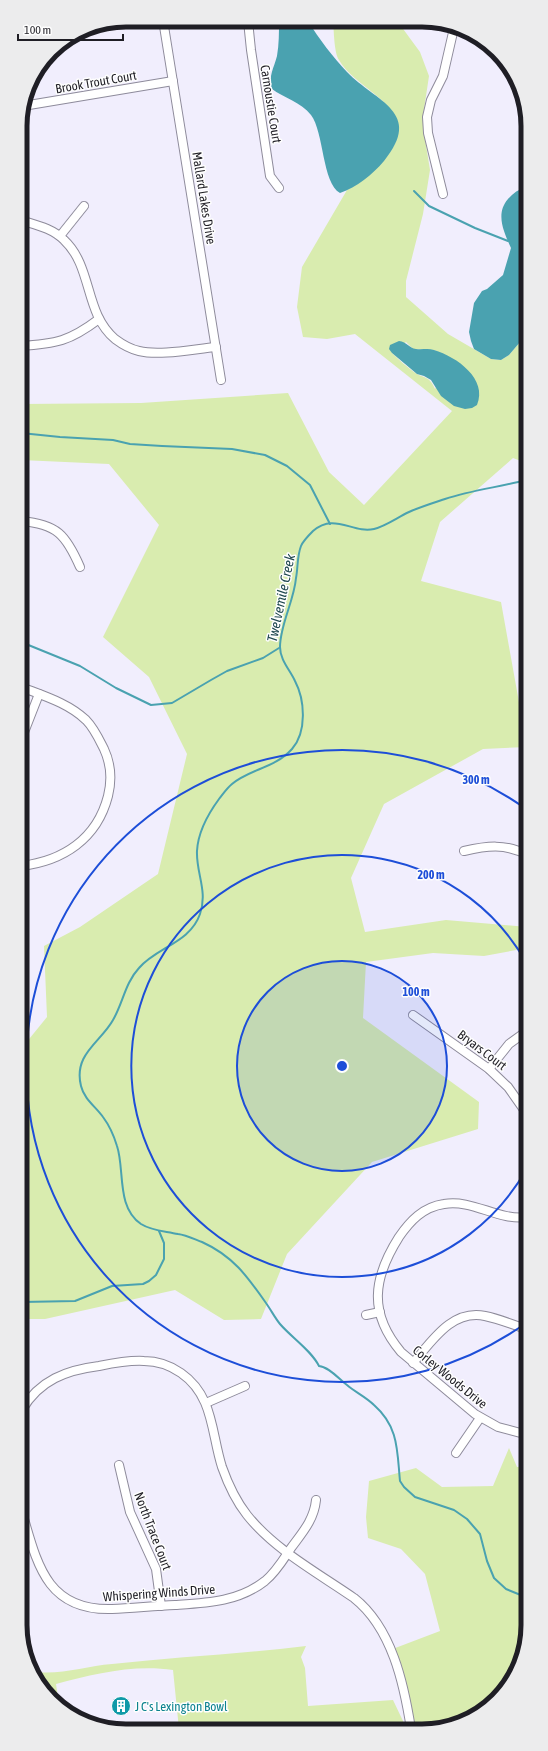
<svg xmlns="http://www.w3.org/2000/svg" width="548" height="1751" font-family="'Asap Condensed',sans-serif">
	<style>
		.green { fill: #d9ecaf; fill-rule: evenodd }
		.water { fill: #4aa2b0 }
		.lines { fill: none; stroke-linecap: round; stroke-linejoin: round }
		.stream { stroke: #4aa2b0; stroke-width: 2 }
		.minor-casing { stroke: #8e8b9b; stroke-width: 10 }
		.minor { stroke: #fff; stroke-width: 8 }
		.ring { fill: none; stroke: #1d4ed8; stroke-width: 2 }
		.labels { text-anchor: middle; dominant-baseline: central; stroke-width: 3; stroke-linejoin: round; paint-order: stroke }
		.street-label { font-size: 13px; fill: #1f1e25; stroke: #fefefe }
		.culture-label { font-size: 13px; fill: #0d838f; stroke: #fefefe; text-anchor: start }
		.water-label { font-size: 14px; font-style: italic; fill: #214950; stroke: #fefefe }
		.rim { fill: none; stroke: #1f1e25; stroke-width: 5 }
		.centre { fill: #1d4ed8; stroke: #fefefe; stroke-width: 2 }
		.ring-label { font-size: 12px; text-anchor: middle; font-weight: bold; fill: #1d4ed8; stroke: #fefefe; stroke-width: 3; stroke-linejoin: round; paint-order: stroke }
	</style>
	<rect width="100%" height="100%" fill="#f1eefd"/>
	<g class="green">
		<path d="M333 21 398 22 420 52 429 76 423 116 425 139 430 170 423 214 406 281V297L448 334 491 359 501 360 509 355 526 335V463L513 458 440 522 421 581 501 602 527 747 483 749 384 804 351 878 365 932 446 920 527 927V948L484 956 433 953 366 962 363 1018 479 1102 478 1129 372 1162 287 1254 261 1319 224 1320 175 1290 45 1319H22L21 1049 47 1017 44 946 80 927 158 874 187 754 149 677 103 637 159 525 109 464 21 460V404L141 403 288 393 329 472 364 505 452 411 355 334 327 339 303 337 297 307 302 267 347 190C361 183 381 165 390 152 421 107 357 92 339 60 334 53 334 31 333 21ZM406 342 413 349 434 350 452 359 435 389C429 375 424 379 414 372 406 366 399 360 392 353Z"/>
		<polygon points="509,1448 517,1467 528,1466 528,1632 520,1665 502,1695 475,1717 447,1727 445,1724 431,1729 411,1729 390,1650 440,1631 425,1574 401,1549 368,1538 366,1517 369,1481 416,1468 442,1487 493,1486"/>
		<path d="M306 1646 301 1657 305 1668 308 1706 393 1700 403 1721 404 1729H179L173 1670C134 1664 93 1674 56 1684L59 1704 51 1700 36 1672C61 1675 87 1666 112 1664 176 1657 241 1654 306 1646Z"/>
	</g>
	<g class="water">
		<path d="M279 21H308C319 39 333 57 347 72 376 102 424 112 384 161 372 175 357 187 340 193 322 183 324 132 311 115 301 102 284 98 272 89 268 76 274 68 277 56 279 44 279 33 279 21Z"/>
		<path d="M526 187V335L509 355 501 360 491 359 474 349 471 341 469 332 474 303 482 291 487 289 503 275 511 248C504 232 495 214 508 199 513 193 519 189 526 187Z"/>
		<path d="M399 341C407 342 409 348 416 349 422 350 428 348 434 350 457 357 488 379 477 405L472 408 465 409 454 406 441 396 431 380 424 376 417 374 392 353 389 349 390 345Z"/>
	</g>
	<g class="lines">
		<g class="stream">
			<polyline points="414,191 429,206 475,228 508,241"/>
			<polyline points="21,433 60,437 113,440 130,444 162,446 232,449 265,455 287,466 310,485 330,524"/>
			<path d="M526 480C500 487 472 490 445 499 433 503 420 507 409 512 398 517 386 526 374 529 353 534 334 512 313 531 309 535 303 541 301 546 297 556 298 568 296 578 294 601 280 625 280 647 280 660 290 670 295 681 305 700 307 732 292 749 275 768 250 769 232 784 227 788 223 794 219 799 208 814 198 832 197 851 196 873 208 891 200 914 190 943 157 947 139 968 125 983 123 1003 113 1020 101 1042 73 1054 81 1086 84 1099 96 1107 103 1117 109 1125 114 1136 117 1146 125 1170 116 1207 141 1224 152 1231 165 1231 178 1234 186 1235 194 1239 202 1242 233 1256 247 1276 266 1303 271 1310 275 1318 280 1324 292 1338 311 1350 319 1366 329 1367 339 1379 347 1385 355 1392 366 1397 374 1405 399 1427 397 1451 400 1481L404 1487 415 1497 454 1510 467 1519 480 1534 487 1561 494 1578 506 1589 528 1598"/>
			<polyline points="21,642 80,666 116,688 151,705 172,703 211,680 227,671 263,658 279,648"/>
			<polyline points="22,1302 75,1301 112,1286 143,1284 149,1281 156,1275 164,1259 164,1243 159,1231"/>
		</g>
		<g class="minor-casing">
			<g id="minor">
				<polyline points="163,20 221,380"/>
				<polyline points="248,21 251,50 270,176 279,188"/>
				<polyline points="23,106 173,81"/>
				<polyline points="443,194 428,133 427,117 431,100 443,76 454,28"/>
				<path d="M20 220C36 225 52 228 64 240 93 267 84 313 115 339 123 345 130 349 139 351 160 356 194 349 216 347"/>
				<polyline points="60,236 84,206"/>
				<path d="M20 346C56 344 70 341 99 319"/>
				<path d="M21 521C57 524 66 535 80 567"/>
				<path d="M21 687C44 696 68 703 86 720 94 728 99 739 104 749 111 764 112 780 108 796 97 839 63 861 21 866"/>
				<polyline points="21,740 39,694"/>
				<path d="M464 851C486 846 506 843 527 855"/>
				<polyline points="413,1015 489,1069 508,1087 527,1114"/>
				<polyline points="489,1069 509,1044 527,1031"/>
				<path d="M527 1217C498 1221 473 1199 444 1204 423 1207 410 1221 399 1237 373 1278 368 1313 401 1352L475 1414 498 1427 528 1435"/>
				<polyline points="366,1315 380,1312"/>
				<path d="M413 1363C432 1341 452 1309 485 1316 500 1319 513 1325 527 1329"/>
				<polyline points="206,1403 245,1386"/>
				<path d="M22 1410C39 1380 67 1370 99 1366 114 1363 130 1360 144 1361 157 1361 171 1366 181 1373 214 1396 211 1433 222 1467 228 1484 236 1501 247 1515 275 1550 318 1573 354 1598 392 1628 404 1684 411 1729"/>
				<polyline points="456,1453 480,1418"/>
				<polyline points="119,1465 130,1512 156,1569 161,1606"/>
				<path d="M22 1512C37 1563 46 1611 112 1609 133 1608 154 1606 175 1605 207 1603 238 1602 265 1581 276 1572 283 1560 291 1548 302 1533 314 1520 316 1500"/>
			</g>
		</g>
		<use href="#minor" class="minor"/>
	</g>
	<circle cx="342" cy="1066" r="105" fill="#1d4ed8" fill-opacity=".12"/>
	<g class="ring">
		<circle cx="342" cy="1066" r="105"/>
		<path d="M527 1168A211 211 0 1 1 527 964"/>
		<path d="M526 1323A316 316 0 1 1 526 809"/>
	</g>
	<defs>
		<g id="building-disc" transform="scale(1)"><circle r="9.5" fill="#0f9aa8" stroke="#fefefe"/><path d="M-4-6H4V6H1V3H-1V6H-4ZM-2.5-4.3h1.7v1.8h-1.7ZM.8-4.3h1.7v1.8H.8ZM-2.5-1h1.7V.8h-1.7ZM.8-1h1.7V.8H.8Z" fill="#fff"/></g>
	</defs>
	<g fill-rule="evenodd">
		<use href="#building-disc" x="121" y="1706"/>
	</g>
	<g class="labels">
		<g class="street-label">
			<text transform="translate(96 82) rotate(-10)">Brook Trout Court</text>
			<text transform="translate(271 104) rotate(81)">Carnoustie Court</text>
			<text transform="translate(204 198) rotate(81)">Mallard Lakes Drive</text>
			<text transform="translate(482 1050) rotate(37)">Bryars Court</text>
			<text transform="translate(450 1377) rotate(39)">Corley Woods Drive</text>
			<text transform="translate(153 1531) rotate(69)">North Trace Court</text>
			<text transform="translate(159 1593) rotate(-4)">Whispering Winds Drive</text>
		</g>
		<g class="culture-label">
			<text x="135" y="1706">J C's Lexington Bowl</text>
		</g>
		<g class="water-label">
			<text transform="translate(281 598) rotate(-78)">Twelvemile Creek</text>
		</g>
	</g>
	<path d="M0 0H548V1751H0ZM126 27H422A99 99 0 0 1 521 126V1625A99 99 0 0 1 422 1724H126A99 99 0 0 1 27 1625V126A99 99 0 0 1 126 27Z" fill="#ececed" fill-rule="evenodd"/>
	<path class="rim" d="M126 27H422A99 99 0 0 1 521 126V1625A99 99 0 0 1 422 1724H126A99 99 0 0 1 27 1625V126A99 99 0 0 1 126 27Z"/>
	<circle cx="342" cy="1066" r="6" class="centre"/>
	<g class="ring-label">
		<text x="476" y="784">300 m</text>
		<text x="431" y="879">200 m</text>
		<text x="416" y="996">100 m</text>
	</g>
	<path d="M18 34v6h105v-6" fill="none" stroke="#1f1e25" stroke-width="2"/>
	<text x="24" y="34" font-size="12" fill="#1f1e25" stroke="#fefefe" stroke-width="3" paint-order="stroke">100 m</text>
</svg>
